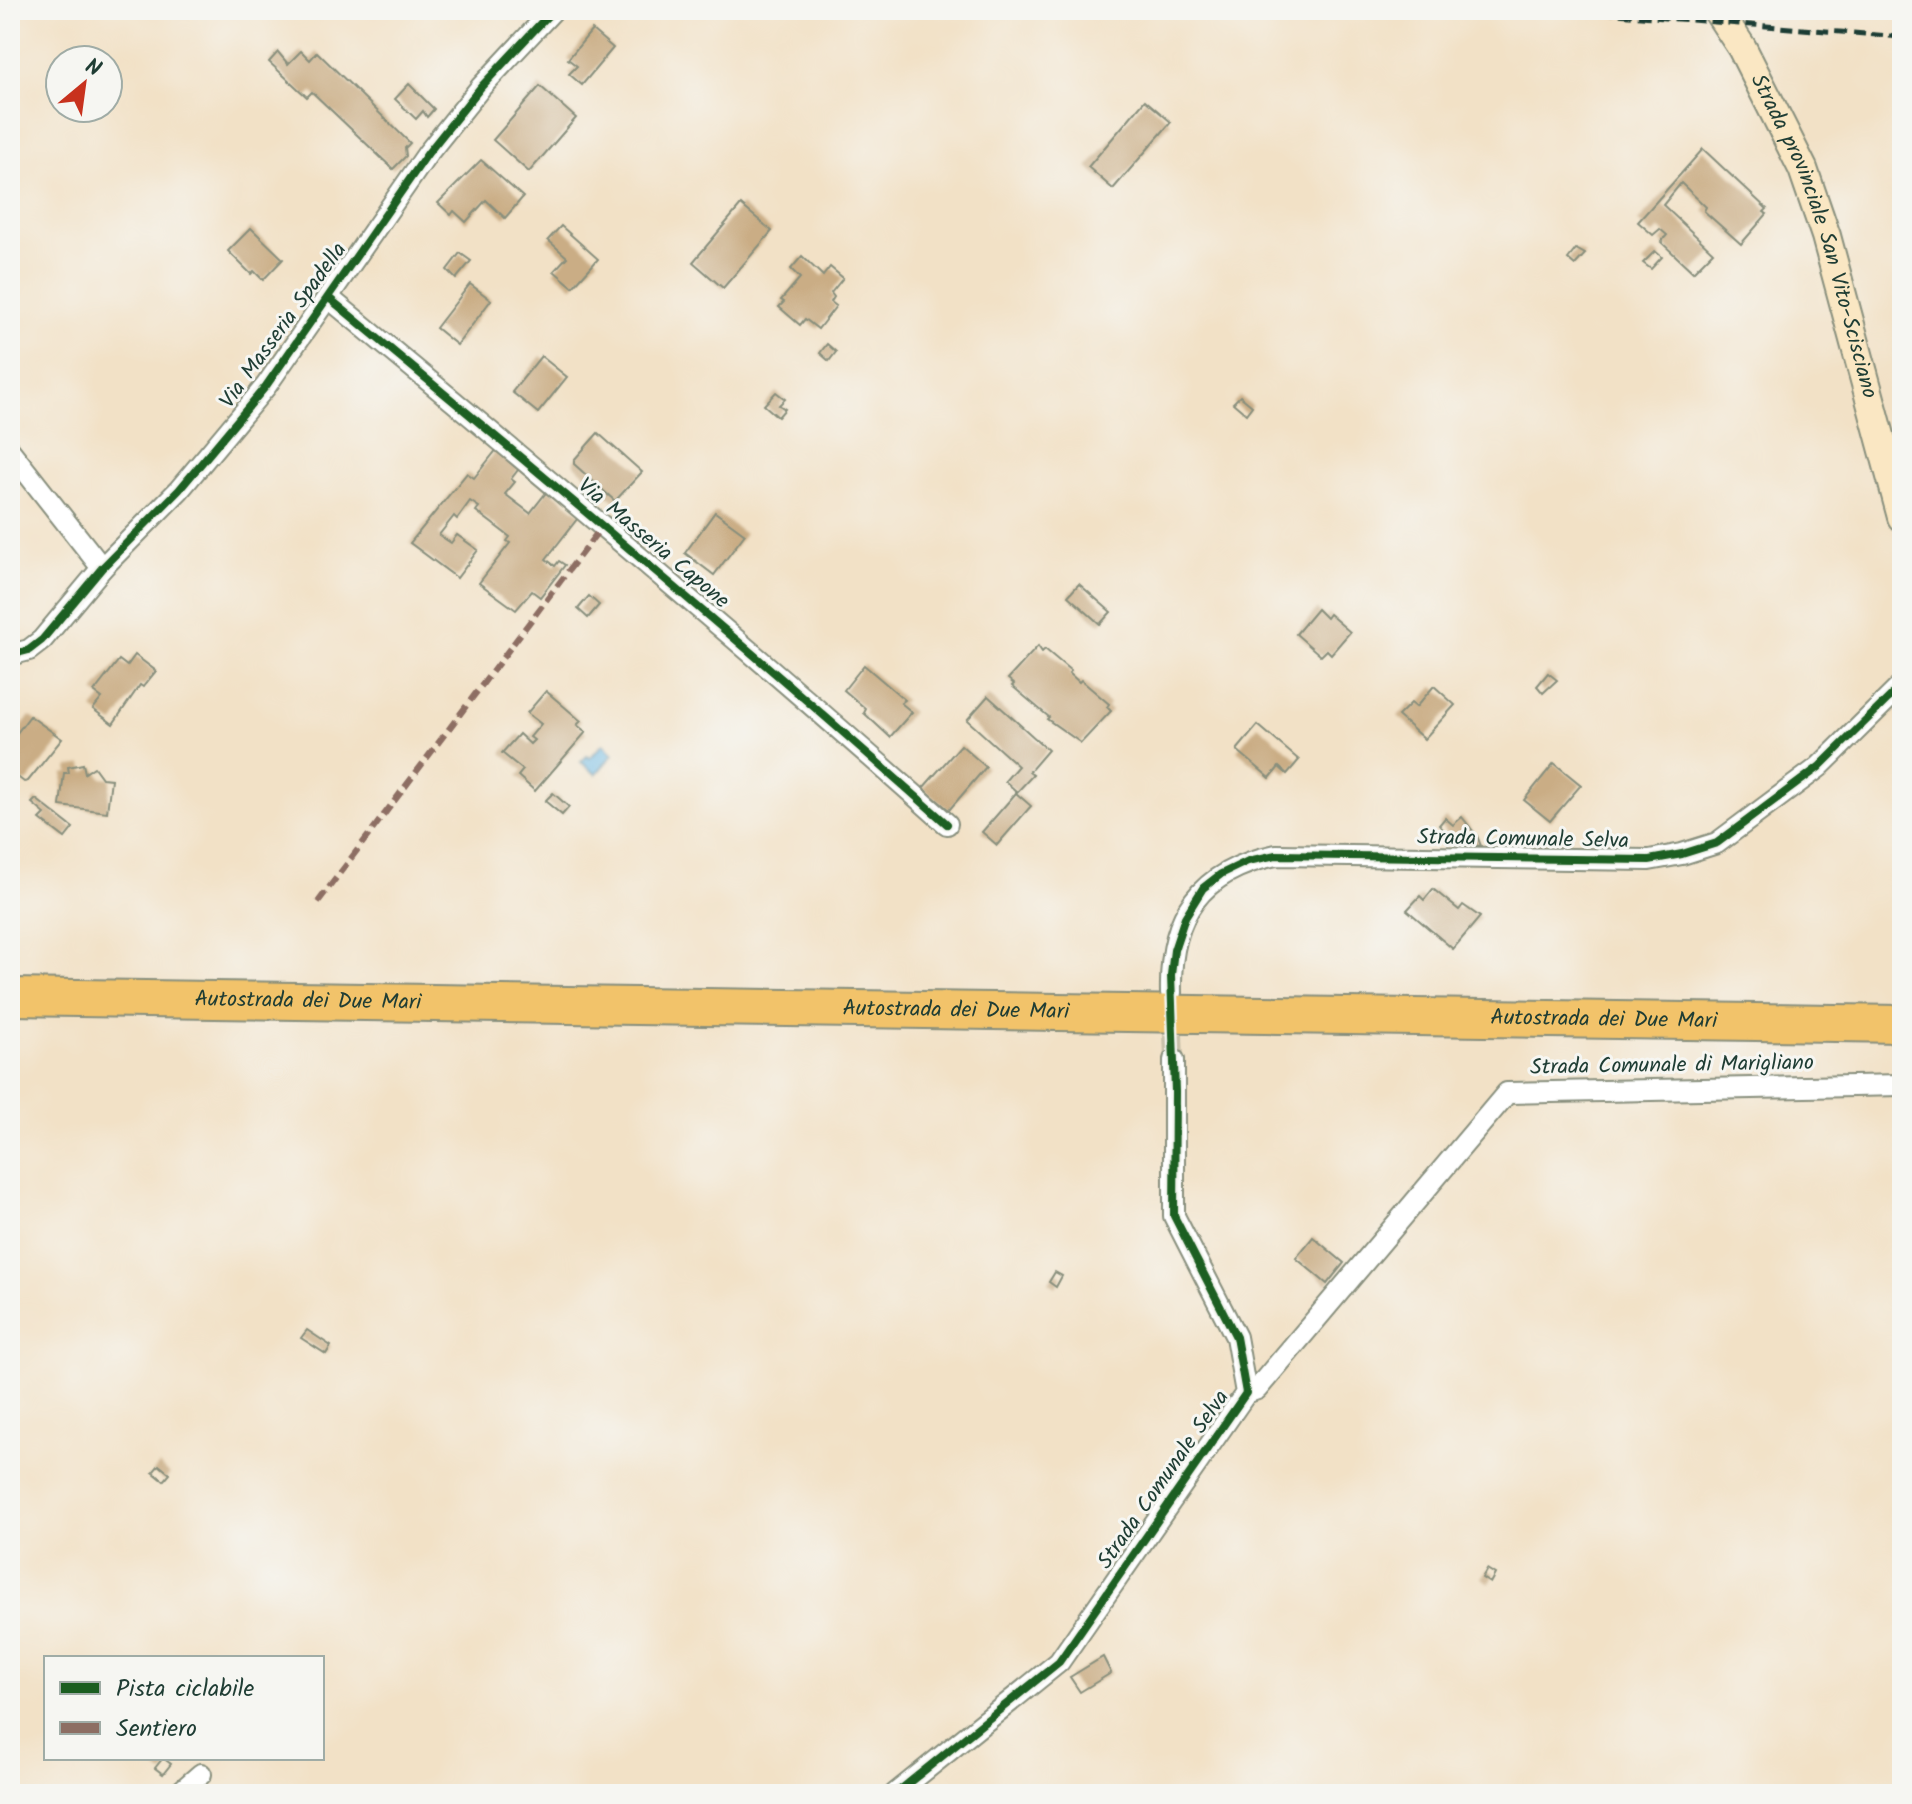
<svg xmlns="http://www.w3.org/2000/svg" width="1912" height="1804" font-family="Kalam,sans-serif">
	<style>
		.water { fill: #68b6e2; stroke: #447a8b; stroke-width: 2 }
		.building { fill: #caad85 }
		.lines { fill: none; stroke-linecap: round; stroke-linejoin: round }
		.street-tunnel { stroke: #c8c0a9; stroke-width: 20; stroke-dasharray: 20 10; stroke-linecap: butt }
		.street-casing { stroke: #888f7d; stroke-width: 24 }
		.secondary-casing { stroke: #888f7d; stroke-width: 32 }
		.highway-casing { stroke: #888f7d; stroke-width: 40 }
		.street { stroke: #fff; stroke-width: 20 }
		.secondary { stroke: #fae7c3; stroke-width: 28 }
		.highway { stroke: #f2c36a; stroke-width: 36 }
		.rail { stroke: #1f3d34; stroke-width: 5; stroke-dasharray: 12 6; stroke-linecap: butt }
		.quiet { stroke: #8d6e63; stroke-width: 6; stroke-dasharray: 12 6; stroke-linecap: butt }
		.cycleway-casing { stroke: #f6f6f2; stroke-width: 13 }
		.cycleway { stroke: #1b5e20; stroke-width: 8 }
		.labels { text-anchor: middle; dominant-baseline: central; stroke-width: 6; stroke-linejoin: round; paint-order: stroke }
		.street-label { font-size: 22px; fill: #1f3d34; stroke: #f6f6f2 }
	</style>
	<rect width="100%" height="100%" fill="#f6f6f2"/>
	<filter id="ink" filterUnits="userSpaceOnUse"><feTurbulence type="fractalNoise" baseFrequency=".0125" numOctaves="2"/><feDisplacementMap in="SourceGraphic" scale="16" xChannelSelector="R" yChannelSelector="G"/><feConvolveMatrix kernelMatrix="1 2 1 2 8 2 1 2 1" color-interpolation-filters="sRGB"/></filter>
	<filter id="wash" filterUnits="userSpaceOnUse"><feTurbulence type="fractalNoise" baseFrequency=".006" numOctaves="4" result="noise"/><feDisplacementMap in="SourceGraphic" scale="32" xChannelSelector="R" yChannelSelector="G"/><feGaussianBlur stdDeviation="1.8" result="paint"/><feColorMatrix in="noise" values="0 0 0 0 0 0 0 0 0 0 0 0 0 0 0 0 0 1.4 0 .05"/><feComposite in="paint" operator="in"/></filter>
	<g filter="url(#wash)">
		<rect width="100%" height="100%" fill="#f2e1c6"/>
		<polygon class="water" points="603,744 613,754 596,774 581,762 587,756 590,758"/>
		<g id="blocks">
			<g class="building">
				<polygon points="592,30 613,48 582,85 569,74 577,66 568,59"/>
				<polygon points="301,51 310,60 317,52 410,143 405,148 406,156 393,169 312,92 307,97 269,62 278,52 288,64"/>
				<polygon points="409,84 434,109 427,117 423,111 416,119 395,99"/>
				<polygon points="540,86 576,118 529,172 493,140"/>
				<polygon points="1145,100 1171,122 1113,189 1088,167"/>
				<polygon points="1703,149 1767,209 1764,212 1767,214 1741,244 1704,211 1706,207 1681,183 1663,205 1713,252 1693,272 1661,242 1667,235 1660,229 1653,235 1638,222"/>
				<polygon points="481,160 523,197 505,218 486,200 466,222 454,211 451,215 438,203"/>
				<polygon points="741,205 772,231 723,288 693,262"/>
				<polygon points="561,226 598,259 573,287 554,271 567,257 548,240"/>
				<polygon points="251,228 283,259 263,280 254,271 251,274 228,251"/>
				<polygon points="1576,249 1585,254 1575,265 1568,259"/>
				<polygon points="1655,251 1662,257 1651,269 1643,263"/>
				<polygon points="460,253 471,261 456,279 447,270"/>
				<polygon points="802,256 823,276 830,267 843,278 831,293 834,297 831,302 836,306 818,329 805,319 800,325 779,307 784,302 781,300 800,278 791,269"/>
				<polygon points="470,284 491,300 457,345 436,328"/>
				<polygon points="827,344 836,352 829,361 820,353"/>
				<polygon points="541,356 567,377 538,413 512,392"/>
				<polygon points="776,392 785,399 779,405 785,409 778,417 764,405"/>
				<polygon points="1240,396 1252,406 1246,414 1233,403"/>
				<polygon points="598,433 642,472 615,501 574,464 574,460"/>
				<polygon points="498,448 521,466 511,479 515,482 505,494 530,513 549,489 581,514 546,559 555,566 559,561 565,565 540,597 532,591 516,610 479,583 510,543 507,541 510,537 476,511 479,507 470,501 457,519 454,516 439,535 451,543 457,535 478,550 457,578 410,543 467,473 474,478"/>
				<polygon points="715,512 745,534 714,575 685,553"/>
				<polygon points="1079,584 1111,612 1100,624 1068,596"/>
				<polygon points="589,596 599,605 588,618 578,609"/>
				<polygon points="1317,609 1326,618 1329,614 1350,632 1331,654 1327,650 1321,656 1296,634"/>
				<polygon points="1038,646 1042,652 1045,649 1071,671 1069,673 1079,682 1081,680 1109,704 1107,707 1111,711 1081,743 1047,719 1049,717 1012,686 1014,684 1008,679"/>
				<polygon points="135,655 156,671 143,687 140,685 113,724 93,709 102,698 94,692 119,660 127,666"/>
				<polygon points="864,665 905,700 901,703 912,712 890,737 864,713 866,709 844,690"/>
				<polygon points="1548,673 1557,680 1543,693 1537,686"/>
				<polygon points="1434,686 1455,705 1424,739 1398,716 1411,703 1416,707"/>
				<polygon points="546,691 581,721 577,725 586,732 535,791 518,776 523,770 502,753 519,734 530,744 534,740 530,737 541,724 527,713"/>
				<polygon points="988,696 1048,750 1029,772 1033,775 1017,792 1005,781 1018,766 967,720"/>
				<polygon points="30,716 62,739 28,781 24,782 10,771 10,764 17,755 10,751 10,742"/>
				<polygon points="1258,725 1299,760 1287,774 1279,767 1270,778 1237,750"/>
				<polygon points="961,745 986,767 949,810 923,788"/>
				<polygon points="1554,763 1581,785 1550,821 1524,800"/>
				<polygon points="83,764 85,773 94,767 102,778 111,779 107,812 60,806 64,773 69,773 68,767"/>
				<polygon points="553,793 569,807 562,815 545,801"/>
				<polygon points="1016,793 1031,806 997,845 982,832"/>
				<polygon points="36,799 73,828 65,838 40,819 45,814 32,803"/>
				<polygon points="1462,817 1477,836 1481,846 1457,844 1439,825 1445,818 1453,825"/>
				<polygon points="1433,889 1459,910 1463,905 1480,917 1453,949 1407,910 1420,896 1424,900"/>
				<polygon points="1313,1237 1344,1263 1327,1284 1296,1258"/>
				<polygon points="1055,1272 1062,1276 1056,1287 1049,1282"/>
				<polygon points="307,1330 331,1346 326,1354 301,1338"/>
				<polygon points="159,1465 170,1474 164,1481 153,1472"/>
				<polygon points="1487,1569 1495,1574 1490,1583 1482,1578"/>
				<polygon points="1103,1657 1111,1673 1080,1692 1070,1677"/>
				<polygon points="163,1758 171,1764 163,1774 155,1768"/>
			</g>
		</g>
	</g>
	<g filter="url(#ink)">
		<use href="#blocks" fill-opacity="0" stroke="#888f7d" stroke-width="2"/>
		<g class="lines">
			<polyline class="street-tunnel" points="1172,1005 1174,1060"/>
			<g class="street-casing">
				<g id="street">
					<path d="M329 298C538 471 745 644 947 824"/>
					<polyline points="10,451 102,568"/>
					<polyline points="10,655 29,650 42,640 102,568 179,490 266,386 428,153 481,87 553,10"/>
					<path d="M1171 993C1169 915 1200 871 1276 855L1649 860 1682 854 1717 843 1819 767 1902 685"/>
					<polyline points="1246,1393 1257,1389 1507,1093 1902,1085"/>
					<polyline points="178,1794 201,1774"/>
					<polyline points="895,1794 1059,1662 1246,1393 1236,1337 1174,1216 1174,1060"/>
				</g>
			</g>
			<g class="secondary-casing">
				<g id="secondary">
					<path id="s1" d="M1717 10 1742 48 1803 169 1826 236 1902 517"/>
				</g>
			</g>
			<g class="highway-casing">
				<g id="highway">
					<path id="s2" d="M10 997 1902 1024"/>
				</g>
			</g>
			<use href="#street" class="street"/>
			<use href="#secondary" class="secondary"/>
			<use href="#highway" class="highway"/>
			<polyline class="rail" points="1566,10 1902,37"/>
			<polyline class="quiet" points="318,902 603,525"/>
			<g class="cycleway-casing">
				<g id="cycleway">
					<path d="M329 298C538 471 745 644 947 824"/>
					<polyline points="10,655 29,650 42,640 102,568 179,490 266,386 428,153 481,87 553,10"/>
					<polyline points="895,1794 1059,1662 1246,1393 1236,1337 1174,1216 1175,1092 1171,975 1174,950 1185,917 1203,888 1221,874 1248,861 1276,855 1649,860 1682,854 1717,843 1819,767 1902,685"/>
				</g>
			</g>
			<use href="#cycleway" class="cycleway"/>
		</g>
	</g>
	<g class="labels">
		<g class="street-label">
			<text stroke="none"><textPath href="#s1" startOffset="248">Strada provinciale San Vito-Scisciano</textPath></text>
			<text transform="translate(284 326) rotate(-54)">Via Masseria Spadella</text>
			<text transform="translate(653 544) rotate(40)">Via Masseria Capone</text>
			<text transform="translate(1523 840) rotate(1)">Strada Comunale Selva</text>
			<text stroke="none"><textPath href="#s2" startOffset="298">Autostrada dei Due Mari</textPath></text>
			<text stroke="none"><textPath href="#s2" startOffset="946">Autostrada dei Due Mari</textPath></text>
			<text stroke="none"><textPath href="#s2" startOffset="1594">Autostrada dei Due Mari</textPath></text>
			<text transform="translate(1672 1066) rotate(-1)">Strada Comunale di Marigliano</text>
			<text transform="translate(1164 1480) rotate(-55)">Strada Comunale Selva</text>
		</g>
	</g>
	<rect width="1912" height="1804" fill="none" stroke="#f6f6f2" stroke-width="40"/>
	<rect x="44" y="1656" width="280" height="104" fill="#f6f6f2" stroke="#a0aca6" stroke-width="2"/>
	<rect x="60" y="1682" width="40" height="12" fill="#1b5e20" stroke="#a0aca6" stroke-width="2"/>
	<text x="116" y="1696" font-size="24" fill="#1f3d34">Pista ciclabile</text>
	<rect x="60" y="1722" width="40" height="12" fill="#8d6e63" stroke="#a0aca6" stroke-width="2"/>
	<text x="116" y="1736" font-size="24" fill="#1f3d34">Sentiero</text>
	<g transform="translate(84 84) rotate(29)"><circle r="38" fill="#f6f6f2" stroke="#a0aca6" stroke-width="2"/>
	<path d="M0-6L14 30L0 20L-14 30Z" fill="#c8321e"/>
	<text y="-12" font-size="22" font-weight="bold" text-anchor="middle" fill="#1f3d34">N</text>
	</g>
</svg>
